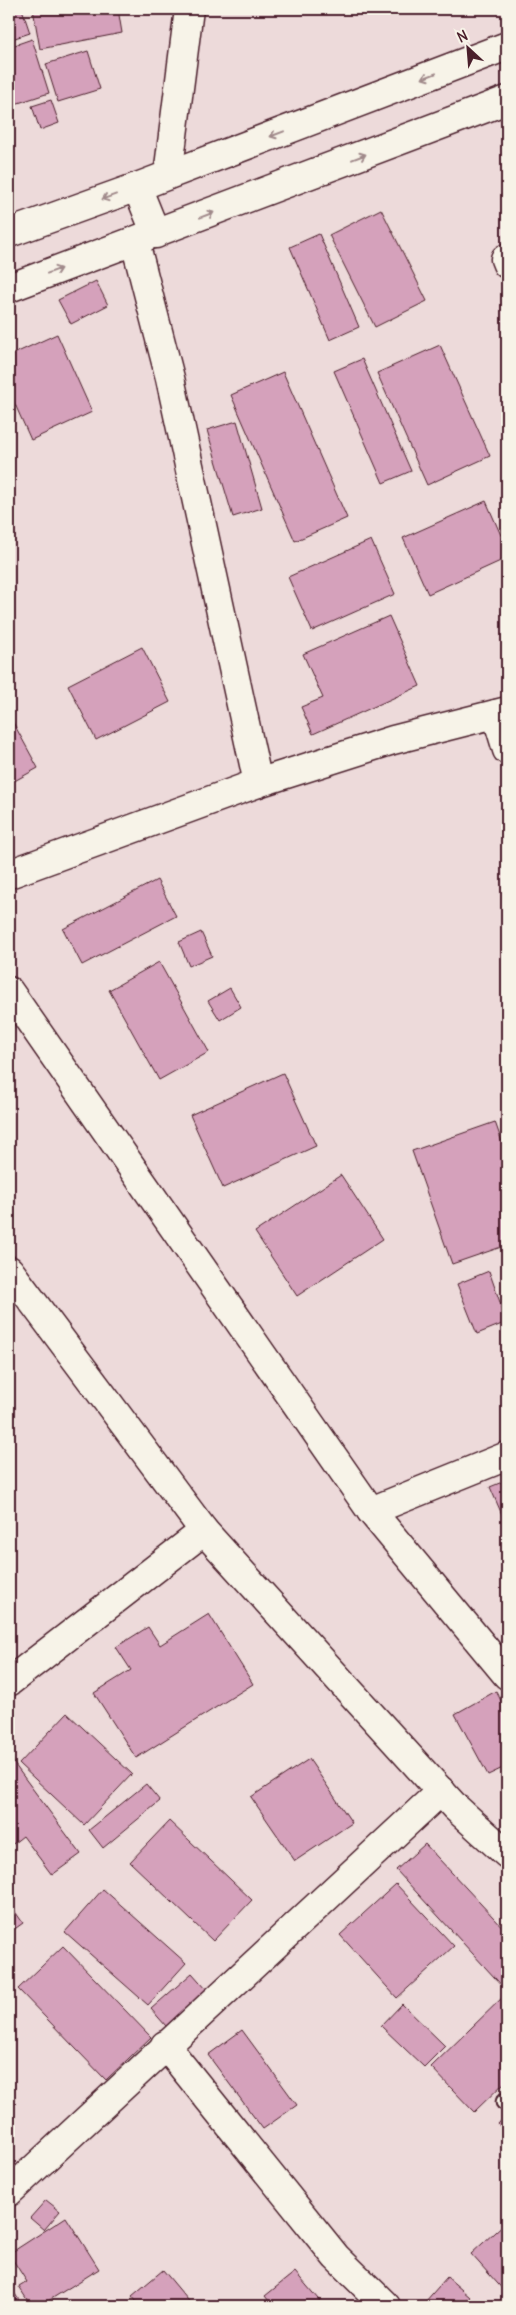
<svg xmlns="http://www.w3.org/2000/svg" width="516" height="2315" font-family="Delius,sans-serif">
	<style>
		.building { fill: #d5a1bb; stroke: #4a1f2b }
		.lines { fill: none; stroke-linecap: round; stroke-linejoin: round }
		.lane-casing { stroke: #4a1f2b; stroke-width: 19 }
		.street-casing { stroke: #4a1f2b; stroke-width: 31 }
		.lane { stroke: #f7f3e8; stroke-width: 15 }
		.street { stroke: #f7f3e8; stroke-width: 28 }
		.oneway { stroke: #a0898a }
	</style>
	<rect width="100%" height="100%" fill="#eddada"/>
	<filter id="ink" filterUnits="userSpaceOnUse"><feTurbulence type="fractalNoise" baseFrequency=".02" numOctaves="2"/><feDisplacementMap in="SourceGraphic" scale="10" xChannelSelector="R" yChannelSelector="G"/><feConvolveMatrix kernelMatrix="1 2 1 2 8 2 1 2 1" color-interpolation-filters="sRGB"/></filter>
	<g filter="url(#ink)">
		<g class="building">
			<polygon points="9,9 22,9 30,33 9,40"/>
			<polygon points="33,9 118,9 122,33 40,49"/>
			<polygon points="32,39 49,93 9,106 9,47"/>
			<polygon points="88,51 100,89 58,102 46,64"/>
			<polygon points="51,100 59,123 40,130 32,106"/>
			<polygon points="381,209 427,301 375,327 329,235"/>
			<polygon points="319,234 359,327 330,340 290,247"/>
			<polygon points="96,281 108,305 71,324 58,300"/>
			<polygon points="57,334 92,412 31,440 9,391 9,356"/>
			<polygon points="440,345 490,456 427,485 377,373"/>
			<polygon points="362,359 411,471 383,483 334,371"/>
			<polygon points="283,372 347,518 295,541 231,395"/>
			<polygon points="237,421 262,508 233,517 207,430"/>
			<polygon points="486,501 507,549 507,558 428,594 403,538"/>
			<polygon points="371,540 395,594 312,631 288,577"/>
			<polygon points="389,616 420,686 313,734 301,707 323,698 303,654"/>
			<polygon points="142,647 170,702 96,740 68,685"/>
			<polygon points="9,715 38,768 9,784"/>
			<polygon points="157,880 176,916 82,965 63,929"/>
			<polygon points="201,932 212,956 189,966 179,942"/>
			<polygon points="159,962 209,1052 159,1080 109,990"/>
			<polygon points="230,988 241,1007 220,1020 208,1001"/>
			<polygon points="283,1073 316,1146 223,1188 190,1115"/>
			<polygon points="495,1122 507,1156 507,1245 452,1264 412,1151"/>
			<polygon points="341,1175 383,1239 297,1296 255,1232"/>
			<polygon points="489,1271 507,1322 477,1334 457,1284"/>
			<polygon points="507,1480 507,1526 490,1487"/>
			<polygon points="209,1614 253,1684 136,1758 94,1693 131,1670 116,1647 148,1627 160,1645"/>
			<polygon points="496,1691 507,1712 507,1766 488,1775 455,1714"/>
			<polygon points="67,1713 132,1774 84,1825 19,1764"/>
			<polygon points="9,1757 81,1854 52,1875 23,1836 9,1847"/>
			<polygon points="309,1759 352,1823 295,1861 251,1797"/>
			<polygon points="146,1784 160,1801 103,1848 89,1830"/>
			<polygon points="169,1821 252,1900 213,1941 130,1862"/>
			<polygon points="425,1844 507,1932 506,1990 396,1870"/>
			<polygon points="396,1884 454,1946 397,1998 340,1935"/>
			<polygon points="103,1889 186,1963 148,2005 65,1932"/>
			<polygon points="9,1903 23,1923 9,1933"/>
			<polygon points="63,1946 151,2037 106,2080 18,1989"/>
			<polygon points="192,1973 207,1990 166,2026 151,2009"/>
			<polygon points="507,1993 507,2080 474,2112 431,2067"/>
			<polygon points="402,2004 445,2046 424,2067 381,2026"/>
			<polygon points="242,2030 297,2105 263,2129 208,2055"/>
			<polygon points="507,2114 507,2134 498,2124"/>
			<polygon points="46,2200 60,2211 44,2230 30,2218"/>
			<polygon points="66,2217 99,2269 40,2306 31,2306 19,2287 27,2282 9,2254"/>
			<polygon points="507,2221 507,2294 471,2254"/>
			<polygon points="163,2270 193,2306 140,2306 132,2296"/>
			<polygon points="295,2272 324,2306 273,2306 265,2296"/>
			<polygon points="447,2277 470,2297 462,2306 430,2306 425,2302"/>
			<polygon points="9,2285 19,2300 9,2306"/>
		</g>
		<g class="lines">
			<g class="lane-casing">
				<polyline id="lane" points="504,2102 507,2099"/>
			</g>
			<g class="street-casing">
				<g id="street">
					<polyline points="168,175 189,9"/>
					<polyline points="137,187 156,234"/>
					<polyline points="9,233 137,187 507,46"/>
					<polyline points="135,242 170,378 258,783"/>
					<polyline points="505,259 507,264"/>
					<polyline points="9,288 507,100"/>
					<polyline points="496,714 507,750"/>
					<polyline points="9,874 258,783 393,740 507,711"/>
					<polyline points="9,991 371,1511 507,1675"/>
					<polyline points="9,1270 204,1531 455,1807 507,1854"/>
					<polyline points="371,1511 507,1456"/>
					<polyline points="9,1682 204,1531"/>
					<polyline points="165,2045 336,2257 386,2306"/>
					<polyline points="9,2192 441,1791"/>
				</g>
			</g>
			<use href="#lane" class="lane"/>
			<use href="#street" class="street"/>
		</g>
		<defs><path id="oneway-shaft" d="M-6 0H5M1.5-3L5.5 0L1.5 3" fill="none" stroke-width="1.6" stroke-linecap="round" stroke-linejoin="round" transform="scale(1.25)"/></defs>
		<g class="oneway">
			<use href="#oneway-shaft" transform="translate(429 76) rotate(159)"/>
			<use href="#oneway-shaft" transform="translate(277 134) rotate(159)"/>
			<use href="#oneway-shaft" transform="translate(359 157) rotate(-21)"/>
			<use href="#oneway-shaft" transform="translate(109 197) rotate(160)"/>
			<use href="#oneway-shaft" transform="translate(207 215) rotate(-21)"/>
			<use href="#oneway-shaft" transform="translate(54 271) rotate(-20)"/>
		</g>
	</g>
	<rect width="516" height="2315" fill="none" stroke="#f7f3e8" stroke-width="30"/>
	<rect x="15" y="15" width="486" height="2285" fill="none" stroke="#4a1f2b" stroke-width="2" filter="url(#ink)"/>
	<g transform="translate(468 48) rotate(334)" stroke="#f7f3e8" stroke-width="4" paint-order="stroke">
	<path d="M0-4L9 19L0 12L-9 19Z" fill="#4a1f2b"/>
	<text y="-8" font-size="14" font-weight="bold" text-anchor="middle" fill="#4a1f2b">N</text>
	</g>
</svg>
